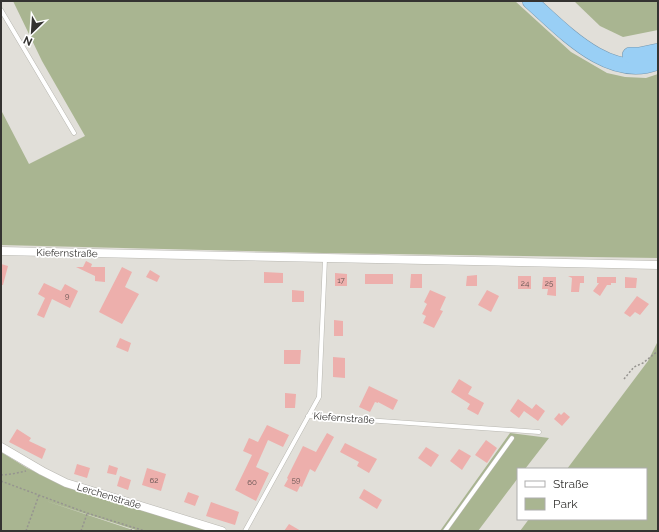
<svg xmlns="http://www.w3.org/2000/svg" width="659" height="532" font-family="Raleway,sans-serif">
	<style>
		.green { fill: #a9b591 }
		.building { fill: #edafac }
		.lines { fill: none; stroke-linecap: round; stroke-linejoin: round }
		.lane-casing { stroke: #b8b7b1; stroke-width: 5 }
		.street-casing { stroke: #b8b7b1; stroke-width: 9 }
		.highway-casing { stroke: #7698b0; stroke-width: 16 }
		.path { stroke: #969490; stroke-width: 1.5; stroke-dasharray: 2 2; stroke-linecap: butt }
		.lane { stroke: #fff; stroke-width: 4 }
		.street { stroke: #fff; stroke-width: 8 }
		.highway { stroke: #99cff5; stroke-width: 15 }
		.labels { text-anchor: middle; dominant-baseline: central; stroke-width: 3.5; stroke-linejoin: round; paint-order: stroke }
		.number-label { font-size: 8px; fill: #625250 }
		.street-label { font-size: 10px; fill: #343331; stroke: #fff }
	</style>
	<rect width="100%" height="100%" fill="#e1dfd9"/>
	<g class="green">
		<polygon points="13,1 515,1 571,52 607,73 625,77 646,78 658,74 658,258 323,253 1,245 1,110 29,164 85,136 42,61"/>
		<polygon points="574,1 658,1 658,30 623,37 600,26"/>
		<polygon points="658,341 658,531 520,531 529,519 646,519 646,469 567,469 648,361"/>
		<polygon points="510,433 549,438 525,469 518,469 518,478 478,531 440,531"/>
		<polygon points="1,452 27,468 64,485 210,531 139,531 46,501 136,531 1,531"/>
	</g>
	<g class="building">
		<polygon points="86,261 92,264 91,267 105,267 105,282 95,281 95,276 76,267 83,267"/>
		<polygon points="1,264 8,266 3,285 1,285"/>
		<polygon points="122,267 132,272 125,287 139,294 122,324 99,312"/>
		<polygon points="150,270 160,276 157,282 146,277"/>
		<polygon points="264,272 283,273 283,283 264,283"/>
		<polygon points="335,273 347,274 347,286 335,286"/>
		<rect x="365" y="274" width="28" height="10"/>
		<polygon points="411,274 422,274 422,288 410,288"/>
		<polygon points="477,275 477,286 466,286 467,276"/>
		<rect x="518" y="276" width="13" height="13"/>
		<polygon points="568,276 584,276 584,283 580,283 579,292 571,292 572,278"/>
		<polygon points="543,277 556,277 556,296 547,295 548,289 542,289"/>
		<polygon points="597,277 616,277 616,283 611,283 611,285 607,285 600,296 593,291 599,283 597,283"/>
		<polygon points="625,277 637,278 636,288 625,288"/>
		<polygon points="44,283 61,291 65,284 78,291 70,308 52,299 44,318 37,315 45,298 38,294"/>
		<polygon points="292,290 304,291 304,302 292,302"/>
		<polygon points="430,290 446,297 440,310 443,311 434,328 423,323 426,316 422,314 427,304 424,302"/>
		<polygon points="487,290 499,296 491,312 478,305"/>
		<polygon points="637,296 649,304 640,315 635,312 630,317 624,313"/>
		<polygon points="334,320 343,321 343,336 334,336"/>
		<polygon points="120,338 131,343 128,352 116,347"/>
		<polygon points="284,350 301,350 300,364 284,364"/>
		<polygon points="333,357 345,358 345,378 333,377"/>
		<polygon points="459,379 472,387 468,394 484,403 478,415 467,409 470,404 451,392"/>
		<polygon points="369,386 398,400 393,410 378,402 378,403 375,402 370,412 359,407"/>
		<polygon points="285,393 296,394 295,408 285,408"/>
		<polygon points="518,399 532,409 536,404 545,411 538,421 524,411 519,418 510,411"/>
		<polygon points="564,412 570,417 562,426 554,419 559,413 561,415"/>
		<polygon points="267,425 289,435 283,447 268,440 256,467 269,473 256,501 235,490 252,455 243,451 249,438 258,442"/>
		<polygon points="17,429 31,438 29,441 46,449 42,459 9,442"/>
		<polygon points="327,433 334,437 315,472 310,469 302,487 300,486 297,492 284,486 288,479 287,478 303,446 316,452"/>
		<polygon points="486,440 497,448 487,463 475,455"/>
		<polygon points="345,443 377,459 369,473 357,466 359,462 340,452"/>
		<polygon points="426,447 439,455 431,467 418,458"/>
		<polygon points="459,449 471,456 462,470 450,461"/>
		<polygon points="77,464 90,468 87,478 74,474"/>
		<polygon points="109,465 118,468 116,475 107,473"/>
		<polygon points="147,468 166,474 161,491 142,485"/>
		<polygon points="120,476 131,480 128,490 117,486"/>
		<polygon points="364,489 382,500 377,509 359,498"/>
		<polygon points="188,492 199,496 195,506 184,502"/>
		<polygon points="211,502 239,512 235,525 206,516"/>
		<polygon points="289,524 301,531 284,531"/>
	</g>
	<g class="lines">
		<g class="lane-casing">
			<g id="lane">
				<polyline points="1,10 74,133"/>
				<polyline points="308,416 539,432"/>
				<polyline points="245,531 319,397 325,259"/>
				<polyline points="445,531 512,438"/>
			</g>
		</g>
		<g class="street-casing">
			<g id="street">
				<polyline points="1,251 658,265"/>
				<polyline points="1,447 42,471 66,483 222,531"/>
			</g>
		</g>
		<g class="highway-casing">
			<g id="highway">
				<path d="M530 1C563 30 609 82 658 62"/>
				<polyline points="630,55 639,55 658,51"/>
			</g>
		</g>
		<g class="path">
			<polyline points="624,379 634,367 643,363 658,351"/>
			<polyline points="1,475 12,474 26,471"/>
			<polyline points="1,481 87,513 145,531"/>
			<polyline points="26,531 39,495"/>
			<polyline points="81,531 87,514"/>
			<polyline points="131,531 132,527"/>
		</g>
		<use href="#lane" class="lane"/>
		<use href="#street" class="street"/>
		<use href="#highway" class="highway"/>
	</g>
	<g class="labels">
		<g class="number-label">
			<text x="341" y="280">17</text>
			<text x="525" y="283">24</text>
			<text x="549" y="283">25</text>
			<text x="67" y="296">9</text>
			<text x="154" y="480">62</text>
			<text x="296" y="480">59</text>
			<text x="252" y="482">60</text>
		</g>
		<g class="street-label">
			<text transform="translate(67 253) rotate(1)">Kiefernstraße</text>
			<text transform="translate(344 418) rotate(4)">Kiefernstraße</text>
			<text transform="translate(109 496) rotate(17)">Lerchenstraße</text>
		</g>
	</g>
	<rect width="659" height="532" fill="none" stroke="#343331" stroke-width="4"/>
	<rect x="517" y="468" width="130" height="52" fill="#ffffff" stroke="#aeadad"/>
	<rect x="525" y="481" width="20" height="6" fill="#ffffff" stroke="#aeadad"/>
	<text x="553" y="488" font-size="12" fill="#343331">Straße</text>
	<rect x="525" y="498" width="20" height="12" fill="#a9b591" stroke="#aeadad"/>
	<text x="553" y="508" font-size="12" fill="#343331">Park</text>
	<g transform="translate(32 32) rotate(205)" stroke="#ffffff" stroke-width="3" paint-order="stroke">
	<path d="M0-3L7 15L0 10L-7 15Z" fill="#343331"/>
	<text y="-6" font-size="11" font-weight="bold" text-anchor="middle" fill="#343331">N</text>
	</g>
</svg>
